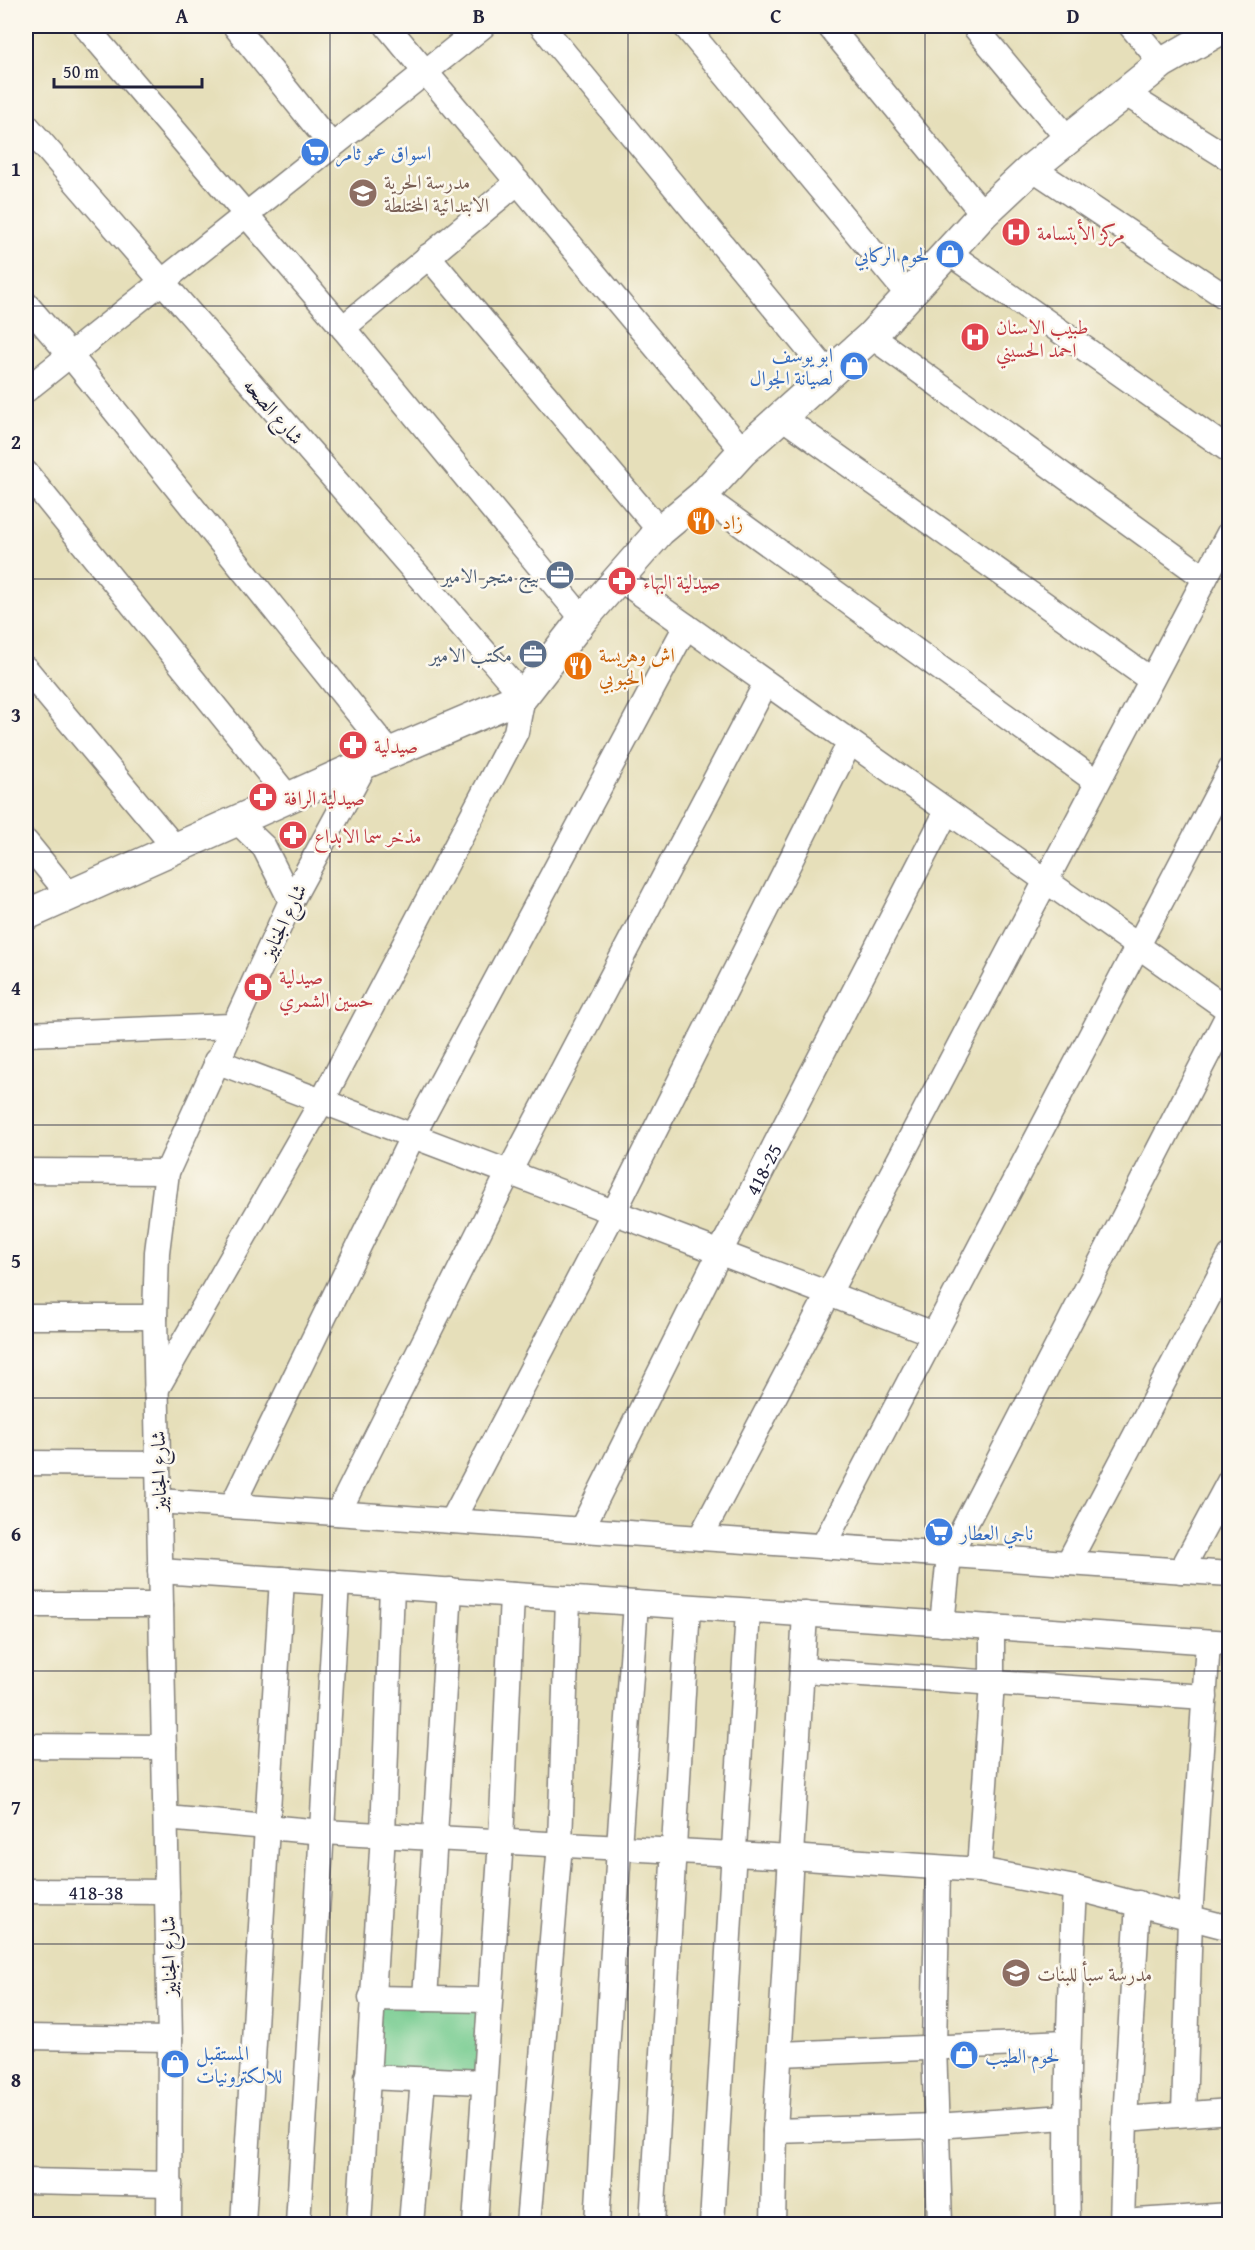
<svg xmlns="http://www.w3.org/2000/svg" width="1255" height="2250" font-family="'Gentium Book Plus',Amiri,serif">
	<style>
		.green { fill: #77cc91; stroke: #4c7766; stroke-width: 1.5 }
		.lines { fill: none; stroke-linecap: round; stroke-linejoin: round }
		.minor-casing { stroke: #84807a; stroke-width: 27 }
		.tertiary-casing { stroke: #84807a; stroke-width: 33 }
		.minor { stroke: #fff; stroke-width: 24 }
		.tertiary { stroke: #fff; stroke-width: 30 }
		.grid { fill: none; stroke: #22223b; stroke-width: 1.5; stroke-opacity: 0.55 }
		.labels { text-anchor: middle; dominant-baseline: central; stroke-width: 5; stroke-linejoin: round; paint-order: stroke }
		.shop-label { font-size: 20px; fill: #366cbe; stroke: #fbf7ec; text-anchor: start }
		.education-label { font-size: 20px; fill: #785e54; stroke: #fbf7ec; text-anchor: start }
		.health-label { font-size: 20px; fill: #be3a42; stroke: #fbf7ec; text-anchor: start }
		.street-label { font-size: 20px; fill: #22223b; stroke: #fbf7ec }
		.food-label { font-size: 20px; fill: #c56008; stroke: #fbf7ec; text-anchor: start }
		.service-label { font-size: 20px; fill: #4e5e75; stroke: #fbf7ec; text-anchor: end }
		.neatline { fill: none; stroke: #22223b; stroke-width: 2 }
		.grid-label { font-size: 20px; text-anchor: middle; font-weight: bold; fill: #22223b }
	</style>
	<rect width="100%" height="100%" fill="#fbf7ec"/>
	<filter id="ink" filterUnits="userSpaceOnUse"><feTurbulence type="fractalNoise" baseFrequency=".0167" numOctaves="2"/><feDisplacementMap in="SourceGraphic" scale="12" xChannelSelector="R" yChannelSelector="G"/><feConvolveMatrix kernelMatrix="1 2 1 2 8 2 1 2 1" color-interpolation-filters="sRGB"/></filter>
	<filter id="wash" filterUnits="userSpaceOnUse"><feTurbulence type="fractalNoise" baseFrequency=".008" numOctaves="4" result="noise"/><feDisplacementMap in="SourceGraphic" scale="24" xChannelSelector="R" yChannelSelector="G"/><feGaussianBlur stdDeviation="1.35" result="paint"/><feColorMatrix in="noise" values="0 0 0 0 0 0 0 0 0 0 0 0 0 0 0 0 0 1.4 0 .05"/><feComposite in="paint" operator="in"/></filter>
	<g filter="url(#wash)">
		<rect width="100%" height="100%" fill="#e6dfba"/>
		<polygon class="green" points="375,2002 484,2005 479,2078 371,2072"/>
	</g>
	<g filter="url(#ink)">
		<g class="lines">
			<g class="minor-casing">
				<g id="minor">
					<polyline points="85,26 343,328 583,619"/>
					<polyline points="235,26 332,146"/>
					<polyline points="387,26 743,451"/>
					<polyline points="542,26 828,373"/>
					<polyline points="685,26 909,296"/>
					<polyline points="829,26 983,214"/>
					<polyline points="974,26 1068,139"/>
					<polyline points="1131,26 1162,63"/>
					<polyline points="1126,94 1230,159"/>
					<polyline points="26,125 523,696 516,732 322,1101 156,1390"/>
					<polyline points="1032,168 1230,300"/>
					<polyline points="949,253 1230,451"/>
					<polyline points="428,256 660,531"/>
					<polyline points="26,304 70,355 391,754"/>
					<polyline points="343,328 518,182"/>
					<polyline points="871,336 1205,578"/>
					<polyline points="26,390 483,26"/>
					<polyline points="782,417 1151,680"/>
					<polyline points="26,473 288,797"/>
					<polyline points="702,496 1097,782"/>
					<polyline points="620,579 1230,1011"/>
					<polyline points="26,669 176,849"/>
					<polyline points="237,821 264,847 291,901"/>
					<polyline points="26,842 70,896"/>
					<polyline points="26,1034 232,1026"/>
					<polyline points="216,1061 934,1334"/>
					<polyline points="26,1171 167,1172"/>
					<polyline points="26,1317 155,1317"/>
					<polyline points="26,1463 158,1464"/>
					<polyline points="158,1501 1230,1574"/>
					<polyline points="232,1506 413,1135 686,626"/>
					<polyline points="338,1513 509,1172 766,683"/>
					<polyline points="452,1521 614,1212 850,742"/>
					<path id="s1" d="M581 1530 720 1252 947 811"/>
					<polyline points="700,1538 1230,531"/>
					<polyline points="823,1546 1230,770"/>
					<polyline points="1068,1563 1230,1256"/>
					<polyline points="160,1571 1230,1643"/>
					<polyline points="1181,1571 1230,1480"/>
					<polyline points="26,1605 161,1605"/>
					<polyline points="942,1624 949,1556 1230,1011"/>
					<polyline points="803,1670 1205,1697"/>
					<polyline points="26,1746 164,1747"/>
					<polyline points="166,1818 323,1832 791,1857 979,1870 1075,1888 1230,1928"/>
					<polyline points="938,1868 934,2046 940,2224"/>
					<polyline points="979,1870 992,1683 992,1627"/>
					<path id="s2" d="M26 1891 167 1892"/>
					<polyline points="371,1998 489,2000"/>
					<polyline points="425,1999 450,1590"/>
					<polyline points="26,2037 170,2039"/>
					<polyline points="780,2054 1067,2042"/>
					<polyline points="367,2077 483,2082"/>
					<polyline points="1184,2113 1190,1918 1208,1642"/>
					<polyline points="1125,2119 1230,2111"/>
					<polyline points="775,2131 936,2126 1065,2117"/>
					<polyline points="26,2181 170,2184"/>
					<polyline points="169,2224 170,2039 155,1317 157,1252 167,1172 291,901 366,763"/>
					<polyline points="243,2224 282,1579"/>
					<polyline points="298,2224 337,1583"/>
					<polyline points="359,2224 383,1834 392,1586"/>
					<polyline points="411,2224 423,2079"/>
					<polyline points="475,2224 501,1840 512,1595"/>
					<polyline points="528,2224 560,1844 568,1598"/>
					<polyline points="597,2224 619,1847 636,1603"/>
					<polyline points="652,2224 688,1607"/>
					<polyline points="712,2224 748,1611"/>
					<polyline points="773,2224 775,2131 805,1614"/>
					<path d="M1068 2224C1065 2112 1069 2001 1075 1888"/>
					<polyline points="1122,2224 1125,2119 1138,1903"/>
				</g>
			</g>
			<g class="tertiary-casing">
				<g id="tertiary">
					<polyline points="26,915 366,763 523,696 583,619 660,531 702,496 743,451 871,336 983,214 1032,168 1162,63 1227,26"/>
					<polyline points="1137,2224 1230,2218"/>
				</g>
			</g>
			<use href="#minor" class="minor"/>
			<use href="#tertiary" class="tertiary"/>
		</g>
	</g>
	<path class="grid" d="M330 26V2224M628 26V2224M925 26V2224M26 306H1230M26 579H1230M26 852H1230M26 1125H1230M26 1398H1230M26 1671H1230M26 1944H1230"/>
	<defs>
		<g id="supermarket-disc" transform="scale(1.5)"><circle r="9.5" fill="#3f7fe0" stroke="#fbf7ec"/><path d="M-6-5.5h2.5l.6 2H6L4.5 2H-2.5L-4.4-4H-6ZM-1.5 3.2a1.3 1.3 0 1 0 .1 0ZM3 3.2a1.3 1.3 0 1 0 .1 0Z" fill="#fff"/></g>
		<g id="school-disc" transform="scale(1.5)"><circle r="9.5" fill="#8d6e63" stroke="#fbf7ec"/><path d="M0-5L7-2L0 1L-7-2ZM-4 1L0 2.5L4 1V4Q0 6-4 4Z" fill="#fff"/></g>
		<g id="hospital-disc" transform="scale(1.5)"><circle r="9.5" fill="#e0444e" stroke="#fbf7ec"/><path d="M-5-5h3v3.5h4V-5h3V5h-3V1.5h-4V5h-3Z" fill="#fff"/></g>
		<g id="shop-disc" transform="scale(1.5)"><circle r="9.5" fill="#3f7fe0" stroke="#fbf7ec"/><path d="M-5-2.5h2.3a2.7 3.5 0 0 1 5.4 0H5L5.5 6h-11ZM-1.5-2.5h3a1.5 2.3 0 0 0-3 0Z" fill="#fff"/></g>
		<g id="restaurant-disc" transform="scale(1.5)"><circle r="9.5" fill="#e8710a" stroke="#fbf7ec"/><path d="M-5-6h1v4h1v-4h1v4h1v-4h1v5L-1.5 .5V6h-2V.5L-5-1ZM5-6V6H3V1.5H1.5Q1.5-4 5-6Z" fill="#fff"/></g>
		<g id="office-disc" transform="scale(1.5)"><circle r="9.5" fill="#5c6f8a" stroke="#fbf7ec"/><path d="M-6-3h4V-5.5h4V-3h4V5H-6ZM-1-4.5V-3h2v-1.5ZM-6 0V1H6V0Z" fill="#fff"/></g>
		<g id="pharmacy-disc" transform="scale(1.5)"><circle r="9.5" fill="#e0444e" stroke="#fbf7ec"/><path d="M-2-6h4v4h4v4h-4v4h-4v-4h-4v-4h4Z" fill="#fff"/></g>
	</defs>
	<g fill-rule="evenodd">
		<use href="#supermarket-disc" x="315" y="152"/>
		<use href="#school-disc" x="363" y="193"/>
		<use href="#hospital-disc" x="1016" y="232"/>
		<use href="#shop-disc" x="950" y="254"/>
		<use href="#hospital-disc" x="975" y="337"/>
		<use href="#shop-disc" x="854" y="366"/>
		<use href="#restaurant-disc" x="701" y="521"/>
		<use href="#office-disc" x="560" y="575"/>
		<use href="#pharmacy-disc" x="622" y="581"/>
		<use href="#office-disc" x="533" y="654"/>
		<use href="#restaurant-disc" x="578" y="666"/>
		<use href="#pharmacy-disc" x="353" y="745"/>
		<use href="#pharmacy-disc" x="263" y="797"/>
		<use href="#pharmacy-disc" x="293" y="835"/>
		<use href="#pharmacy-disc" x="258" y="987"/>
		<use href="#supermarket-disc" x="939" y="1532"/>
		<use href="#school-disc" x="1016" y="1973"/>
		<use href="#shop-disc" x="964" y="2055"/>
		<use href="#shop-disc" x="175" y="2064"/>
	</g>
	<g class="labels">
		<g class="shop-label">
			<text x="336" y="152">اسواق عمو ثامر</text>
			<text x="929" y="254" text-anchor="end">لحوم الركابي</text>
			<text x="833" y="354" text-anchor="end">ابو يوسف<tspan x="833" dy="23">لصيانة الجوال</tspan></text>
			<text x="960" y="1532">ناجي العطار</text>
			<text x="196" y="2052">المستقبل<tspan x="196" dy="23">للالكترونيات</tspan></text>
			<text x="985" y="2055">لحوم الطيب</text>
		</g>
		<g class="education-label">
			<text x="384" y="181">مدرسة الحرية<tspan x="384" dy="23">الابتدائية المختلطة</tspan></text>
			<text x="1037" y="1973">مدرسة سبأ للبنات</text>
		</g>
		<g class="health-label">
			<text x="1037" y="232">مركز الأبتسامة</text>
			<text x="996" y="326">طبيب الاسنان<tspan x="996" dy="23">احمد الحسيني</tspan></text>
			<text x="643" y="581">صيدلية البهاء</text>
			<text x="374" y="745">صيدلية</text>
			<text x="284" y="797">صيدلية الرافة</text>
			<text x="314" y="835">مذخر سما الابداع</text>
			<text x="279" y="976">صيدلية<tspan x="279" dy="23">حسين الشمري</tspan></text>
		</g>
		<g class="street-label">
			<text transform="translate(274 411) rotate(49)">شارع الصحه</text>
			<text transform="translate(283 921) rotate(-64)">شارع الجنابيز</text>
			<text stroke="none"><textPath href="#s1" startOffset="404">418-25</textPath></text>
			<text transform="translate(158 1471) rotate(-91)">شارع الجنابيز</text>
			<text stroke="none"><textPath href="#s2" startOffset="70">418-38</textPath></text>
			<text transform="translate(168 1956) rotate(-91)">شارع الجنابيز</text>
		</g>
		<g class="food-label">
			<text x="722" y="521">زاد</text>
			<text x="599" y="654">اش وهريسة<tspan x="599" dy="23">الحبوبي</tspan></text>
		</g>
		<g class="service-label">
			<text x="539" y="575">بيج متجر الامير</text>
			<text x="512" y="654">مكتب الامير</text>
		</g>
	</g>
	<rect width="1255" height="2250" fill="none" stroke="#fbf7ec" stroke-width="66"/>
	<path d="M54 78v9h148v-9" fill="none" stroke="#22223b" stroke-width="3"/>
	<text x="63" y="78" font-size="18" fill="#22223b" stroke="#fbf7ec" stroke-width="4.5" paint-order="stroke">50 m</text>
	<rect x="33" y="33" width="1189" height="2184" class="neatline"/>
	<g class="grid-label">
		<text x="182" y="23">A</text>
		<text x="479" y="23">B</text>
		<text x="776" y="23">C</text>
		<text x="1073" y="23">D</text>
		<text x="16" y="176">1</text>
		<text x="16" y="449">2</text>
		<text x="16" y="722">3</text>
		<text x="16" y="995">4</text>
		<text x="16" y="1268">5</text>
		<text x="16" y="1541">6</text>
		<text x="16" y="1814">7</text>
		<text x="16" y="2087">8</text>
	</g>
</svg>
